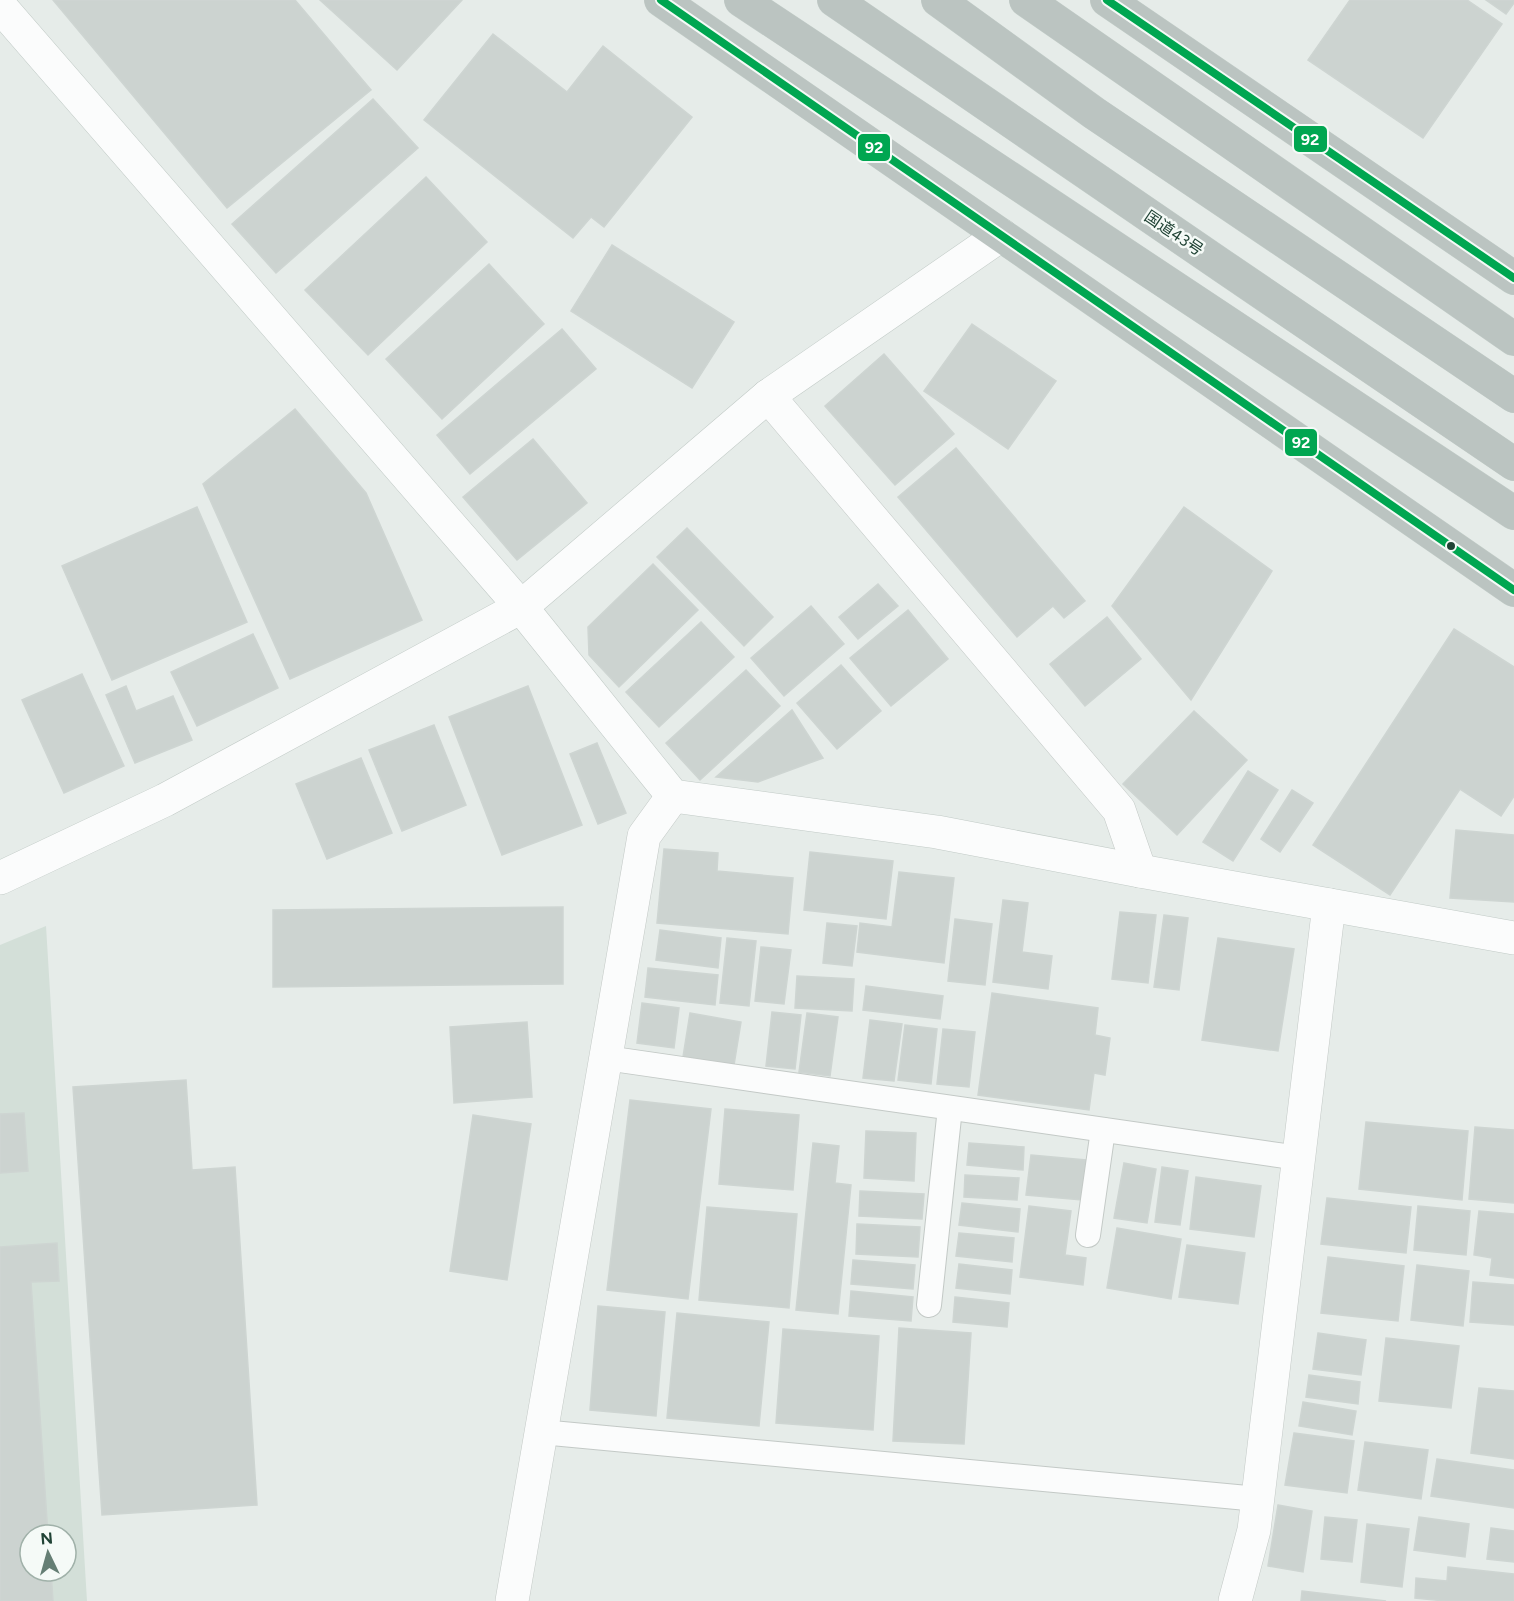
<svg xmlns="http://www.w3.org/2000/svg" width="1514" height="1601" font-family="Figtree,'Noto Sans JP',sans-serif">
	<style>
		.built { fill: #d3dfd8; fill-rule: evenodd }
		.building { fill: #ccd3d0; stroke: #ced5d2; stroke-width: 1.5 }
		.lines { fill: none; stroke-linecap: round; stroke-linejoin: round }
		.lane-casing { stroke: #c3c9c6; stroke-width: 26 }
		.street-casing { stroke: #c3c9c6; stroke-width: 34 }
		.secondary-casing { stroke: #c1cac6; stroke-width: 34 }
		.highway-casing { stroke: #c1cbc7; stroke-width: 34 }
		.lane { stroke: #fbfcfc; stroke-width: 24 }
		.street { stroke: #fbfcfc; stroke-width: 33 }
		.secondary { stroke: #fbfcfc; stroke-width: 33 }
		.highway { stroke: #bbc4c1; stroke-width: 33 }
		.bus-1-casing { stroke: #f5faf7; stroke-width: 12 }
		.bus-1 { stroke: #00a651; stroke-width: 8 }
		.bus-dot { fill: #204335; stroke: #f5faf7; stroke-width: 2 }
		.labels { text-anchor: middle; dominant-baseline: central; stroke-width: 5; stroke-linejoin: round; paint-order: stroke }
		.street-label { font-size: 16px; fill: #204335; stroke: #f5faf7 }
		.line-badge { stroke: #f5faf7; stroke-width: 2 }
		.badge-label { font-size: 16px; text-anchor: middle; font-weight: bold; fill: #fff }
	</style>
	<rect width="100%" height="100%" fill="#e6ece9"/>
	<path class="built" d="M46 926 87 1601H0V945ZM30 1535H66V1571H30Z"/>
	<g class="building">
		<polygon points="53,0 295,0 371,90 227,208"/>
		<polygon points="320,0 462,0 397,70"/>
		<polygon points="1350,0 1467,0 1502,24 1423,138 1308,60"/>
		<polygon points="1486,0 1514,0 1514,3 1506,14"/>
		<polygon points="493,34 567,92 603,46 692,117 604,227 591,217 573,238 424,120"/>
		<polygon points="373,99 418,148 276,273 232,224"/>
		<polygon points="426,177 487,242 368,355 305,290"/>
		<polygon points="612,245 734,322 692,388 571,311"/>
		<polygon points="489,264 544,324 442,419 386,359"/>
		<polygon points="972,324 1056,381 1008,449 924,391"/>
		<polygon points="562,329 596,369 470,474 437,435"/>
		<polygon points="884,354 954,434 895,485 825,406"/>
		<polygon points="295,409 366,493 422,620 290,679 203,484"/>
		<polygon points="533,439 587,503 517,560 463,497"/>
		<polygon points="956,448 1085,601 1064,618 1053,606 1017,637 898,497"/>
		<polygon points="197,507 247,622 112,680 62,566"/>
		<polygon points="1184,507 1272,571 1191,700 1112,606"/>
		<polygon points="687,528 773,617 744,646 657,557"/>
		<polygon points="653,564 698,610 619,687 589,655 588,627"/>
		<polygon points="878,584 898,606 858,639 839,617"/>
		<polygon points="811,606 844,644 784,696 751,658"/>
		<polygon points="908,610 948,659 891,706 850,658"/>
		<polygon points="1107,617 1141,659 1085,706 1050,664"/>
		<polygon points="701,622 734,657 659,727 626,692"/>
		<polygon points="1454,629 1514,667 1514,796 1501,816 1460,789 1390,895 1313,845"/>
		<polygon points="253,634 278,688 197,726 171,672"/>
		<polygon points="841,665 881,711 837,749 797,703"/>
		<polygon points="746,670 780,706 700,780 666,743"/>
		<polygon points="82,674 124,766 64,793 22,700"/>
		<polygon points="126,686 136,711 173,696 192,740 135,763 106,695"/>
		<polygon points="528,686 582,825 502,855 449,717"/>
		<polygon points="792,710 823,758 758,782 716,777"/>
		<polygon points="1194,711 1247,760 1177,835 1123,784"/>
		<polygon points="434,725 466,805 402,831 369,750"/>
		<polygon points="597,743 626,813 598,824 570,754"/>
		<polygon points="361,758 392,833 327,859 296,784"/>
		<polygon points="1248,771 1278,790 1233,861 1203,842"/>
		<polygon points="1292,790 1313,803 1280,852 1261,839"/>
		<polygon points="1456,830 1514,835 1514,902 1450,898"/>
		<polygon points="664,849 718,853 717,871 793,878 788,934 657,923"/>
		<polygon points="810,852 893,861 886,919 804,910"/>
		<polygon points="899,872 954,878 944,963 857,952 860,923 892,927"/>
		<polygon points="1003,900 1028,903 1022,952 1052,956 1048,989 993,982"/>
		<polygon points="563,907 563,984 273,987 273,910"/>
		<polygon points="1120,912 1156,915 1148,983 1112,979"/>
		<polygon points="1164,915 1188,918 1179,990 1154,987"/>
		<polygon points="955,919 992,924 985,985 948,981"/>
		<polygon points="827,923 857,926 852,966 823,963"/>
		<polygon points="660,930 721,938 718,968 656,960"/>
		<polygon points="727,938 756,941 749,1006 720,1003"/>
		<polygon points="1218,938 1294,949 1278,1051 1202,1040"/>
		<polygon points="761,947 791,950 784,1004 755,1001"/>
		<polygon points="648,968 718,975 715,1005 645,997"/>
		<polygon points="797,976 854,979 852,1011 795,1008"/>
		<polygon points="866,986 943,996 940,1019 863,1010"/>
		<polygon points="992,993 1098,1008 1095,1035 1110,1038 1105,1075 1094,1073 1089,1110 978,1095"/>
		<polygon points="642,1003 679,1008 674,1048 637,1043"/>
		<polygon points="772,1012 801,1015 795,1069 766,1066"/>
		<polygon points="690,1013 741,1022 734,1065 683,1057"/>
		<polygon points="807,1013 838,1017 830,1076 799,1072"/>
		<polygon points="870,1020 902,1024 894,1081 863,1078"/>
		<polygon points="527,1022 532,1097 454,1103 450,1027"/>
		<polygon points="905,1025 937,1029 931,1084 898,1080"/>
		<polygon points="943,1029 975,1032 969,1087 937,1084"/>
		<polygon points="186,1080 192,1170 235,1167 257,1505 102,1515 73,1087"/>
		<polygon points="630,1100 711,1109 688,1299 607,1290"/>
		<polygon points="725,1109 799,1115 793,1190 719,1184"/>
		<polygon points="24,1113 28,1171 0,1173 0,1114"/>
		<polygon points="473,1115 531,1124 507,1280 450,1271"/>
		<polygon points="1366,1122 1468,1131 1462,1200 1359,1189"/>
		<polygon points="1475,1127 1514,1130 1514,1203 1469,1199"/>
		<polygon points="866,1131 916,1133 914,1181 864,1178"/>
		<polygon points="813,1143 839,1146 835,1183 851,1185 838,1314 796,1310"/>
		<polygon points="969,1143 1024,1147 1023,1170 967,1165"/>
		<polygon points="1031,1155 1086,1160 1082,1200 1026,1195"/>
		<polygon points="1124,1163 1156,1169 1147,1223 1114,1218"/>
		<polygon points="1162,1167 1188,1171 1180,1225 1155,1222"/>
		<polygon points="965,1175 1019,1178 1017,1200 964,1197"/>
		<polygon points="1196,1177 1261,1186 1254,1237 1190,1229"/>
		<polygon points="860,1191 924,1194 922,1219 859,1216"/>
		<polygon points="1327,1198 1411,1207 1406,1253 1321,1244"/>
		<polygon points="962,1203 1020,1209 1018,1232 959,1225"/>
		<polygon points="1029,1206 1071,1211 1065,1255 1086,1258 1083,1285 1020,1277"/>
		<polygon points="1418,1206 1470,1211 1466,1255 1414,1250"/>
		<polygon points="707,1207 797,1214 789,1308 699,1300"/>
		<polygon points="1479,1211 1514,1214 1514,1278 1490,1275 1492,1258 1474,1255"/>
		<polygon points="857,1224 920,1227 918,1257 856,1254"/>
		<polygon points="1117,1228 1181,1239 1171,1299 1107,1288"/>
		<polygon points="959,1233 1014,1238 1012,1262 956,1256"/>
		<polygon points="57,1243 59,1281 31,1282 48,1535 30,1535 30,1571 51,1571 53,1601 0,1601 0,1247"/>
		<polygon points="1187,1245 1245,1253 1238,1304 1179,1297"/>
		<polygon points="1328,1257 1404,1266 1398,1321 1321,1313"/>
		<polygon points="853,1260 915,1265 913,1289 851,1284"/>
		<polygon points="959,1264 1012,1270 1010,1294 956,1288"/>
		<polygon points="1417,1265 1469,1271 1463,1326 1411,1320"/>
		<polygon points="1473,1282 1514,1285 1514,1325 1470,1322"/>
		<polygon points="851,1291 913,1297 911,1321 849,1316"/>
		<polygon points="955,1297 1009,1303 1007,1327 953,1322"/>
		<polygon points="598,1306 665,1312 656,1416 590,1410"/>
		<polygon points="677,1313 769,1322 759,1426 667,1418"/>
		<polygon points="899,1328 971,1333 964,1444 893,1441"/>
		<polygon points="783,1329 879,1336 873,1430 776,1423"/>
		<polygon points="1318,1333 1366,1340 1361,1375 1313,1369"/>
		<polygon points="1386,1338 1459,1346 1451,1408 1379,1401"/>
		<polygon points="1309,1375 1360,1382 1358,1404 1306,1397"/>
		<polygon points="1479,1388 1514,1391 1514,1459 1471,1453"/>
		<polygon points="1303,1402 1356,1411 1352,1435 1299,1426"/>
		<polygon points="1294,1433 1354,1441 1347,1493 1285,1485"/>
		<polygon points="1365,1442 1428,1450 1421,1499 1358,1490"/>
		<polygon points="1437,1459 1514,1470 1514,1508 1431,1496"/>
		<polygon points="1278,1505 1312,1511 1303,1572 1268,1566"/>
		<polygon points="1325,1517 1357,1520 1352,1562 1321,1559"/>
		<polygon points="1419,1517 1469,1524 1465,1557 1414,1550"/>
		<polygon points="1367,1524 1409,1529 1402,1587 1361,1582"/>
		<polygon points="1491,1528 1514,1531 1514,1562 1487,1559"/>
		<polygon points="1448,1567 1514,1574 1514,1601 1445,1601 1415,1598 1416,1578 1447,1581"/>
		<polygon points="1302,1591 1386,1601 1301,1601"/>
	</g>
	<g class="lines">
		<g class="lane-casing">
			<g id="lane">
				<polyline points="606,1058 1299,1158"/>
				<polyline points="1088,1235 1103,1130"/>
				<polyline points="929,1305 950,1108"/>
				<polyline points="541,1432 1258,1499"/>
			</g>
		</g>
		<g class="street-casing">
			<g id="street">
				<polyline points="768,396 1119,810 1140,871"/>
				<polyline points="512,1601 644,836 673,796"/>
				<polyline points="1235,1601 1254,1530 1329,905"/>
			</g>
		</g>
		<g class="secondary-casing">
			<g id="secondary">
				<polyline points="0,6 521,607 673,796 937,832 1140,871 1514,938"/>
				<polyline points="0,878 165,800 521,607 768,396 1001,235"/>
			</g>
		</g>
		<g class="highway-casing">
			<g id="highway">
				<polyline points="661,0 1514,590"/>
				<polyline points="741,0 1514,513"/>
				<polyline points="834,0 1224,267 1514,464"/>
				<polyline points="938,0 1094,113 1514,396"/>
				<polyline points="1026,0 1514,339"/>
				<polyline points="1107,0 1514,278"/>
			</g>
		</g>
		<use href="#lane" class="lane"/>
		<use href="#street" class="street"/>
		<use href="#secondary" class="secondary"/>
		<use href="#highway" class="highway"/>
		<g class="bus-1-casing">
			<g id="bus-1">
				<polyline points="661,0 1514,590"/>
				<polyline points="1107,0 1514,278"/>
			</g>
		</g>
		<use href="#bus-1" class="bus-1"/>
	</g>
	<circle class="bus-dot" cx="1451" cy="546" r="5"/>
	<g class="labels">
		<g class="street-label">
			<text transform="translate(1174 233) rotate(34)">国道43号</text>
		</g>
	</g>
	<g class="line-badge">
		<rect x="1293" y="125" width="35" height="28" rx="6" fill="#00a651"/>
		<rect x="857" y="133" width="34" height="29" rx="6" fill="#00a651"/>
		<rect x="1284" y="428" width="34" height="29" rx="6" fill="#00a651"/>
	</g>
	<g class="badge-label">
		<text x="1310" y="145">92</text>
		<text x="874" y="153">92</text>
		<text x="1301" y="448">92</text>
	</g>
	<g transform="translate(48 1553) rotate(355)"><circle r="28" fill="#f5faf7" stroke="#a0b1a9" stroke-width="1.5"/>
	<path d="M0-4.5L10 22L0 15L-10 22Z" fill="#657e74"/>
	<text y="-9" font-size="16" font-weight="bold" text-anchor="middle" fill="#204335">N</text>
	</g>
</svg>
